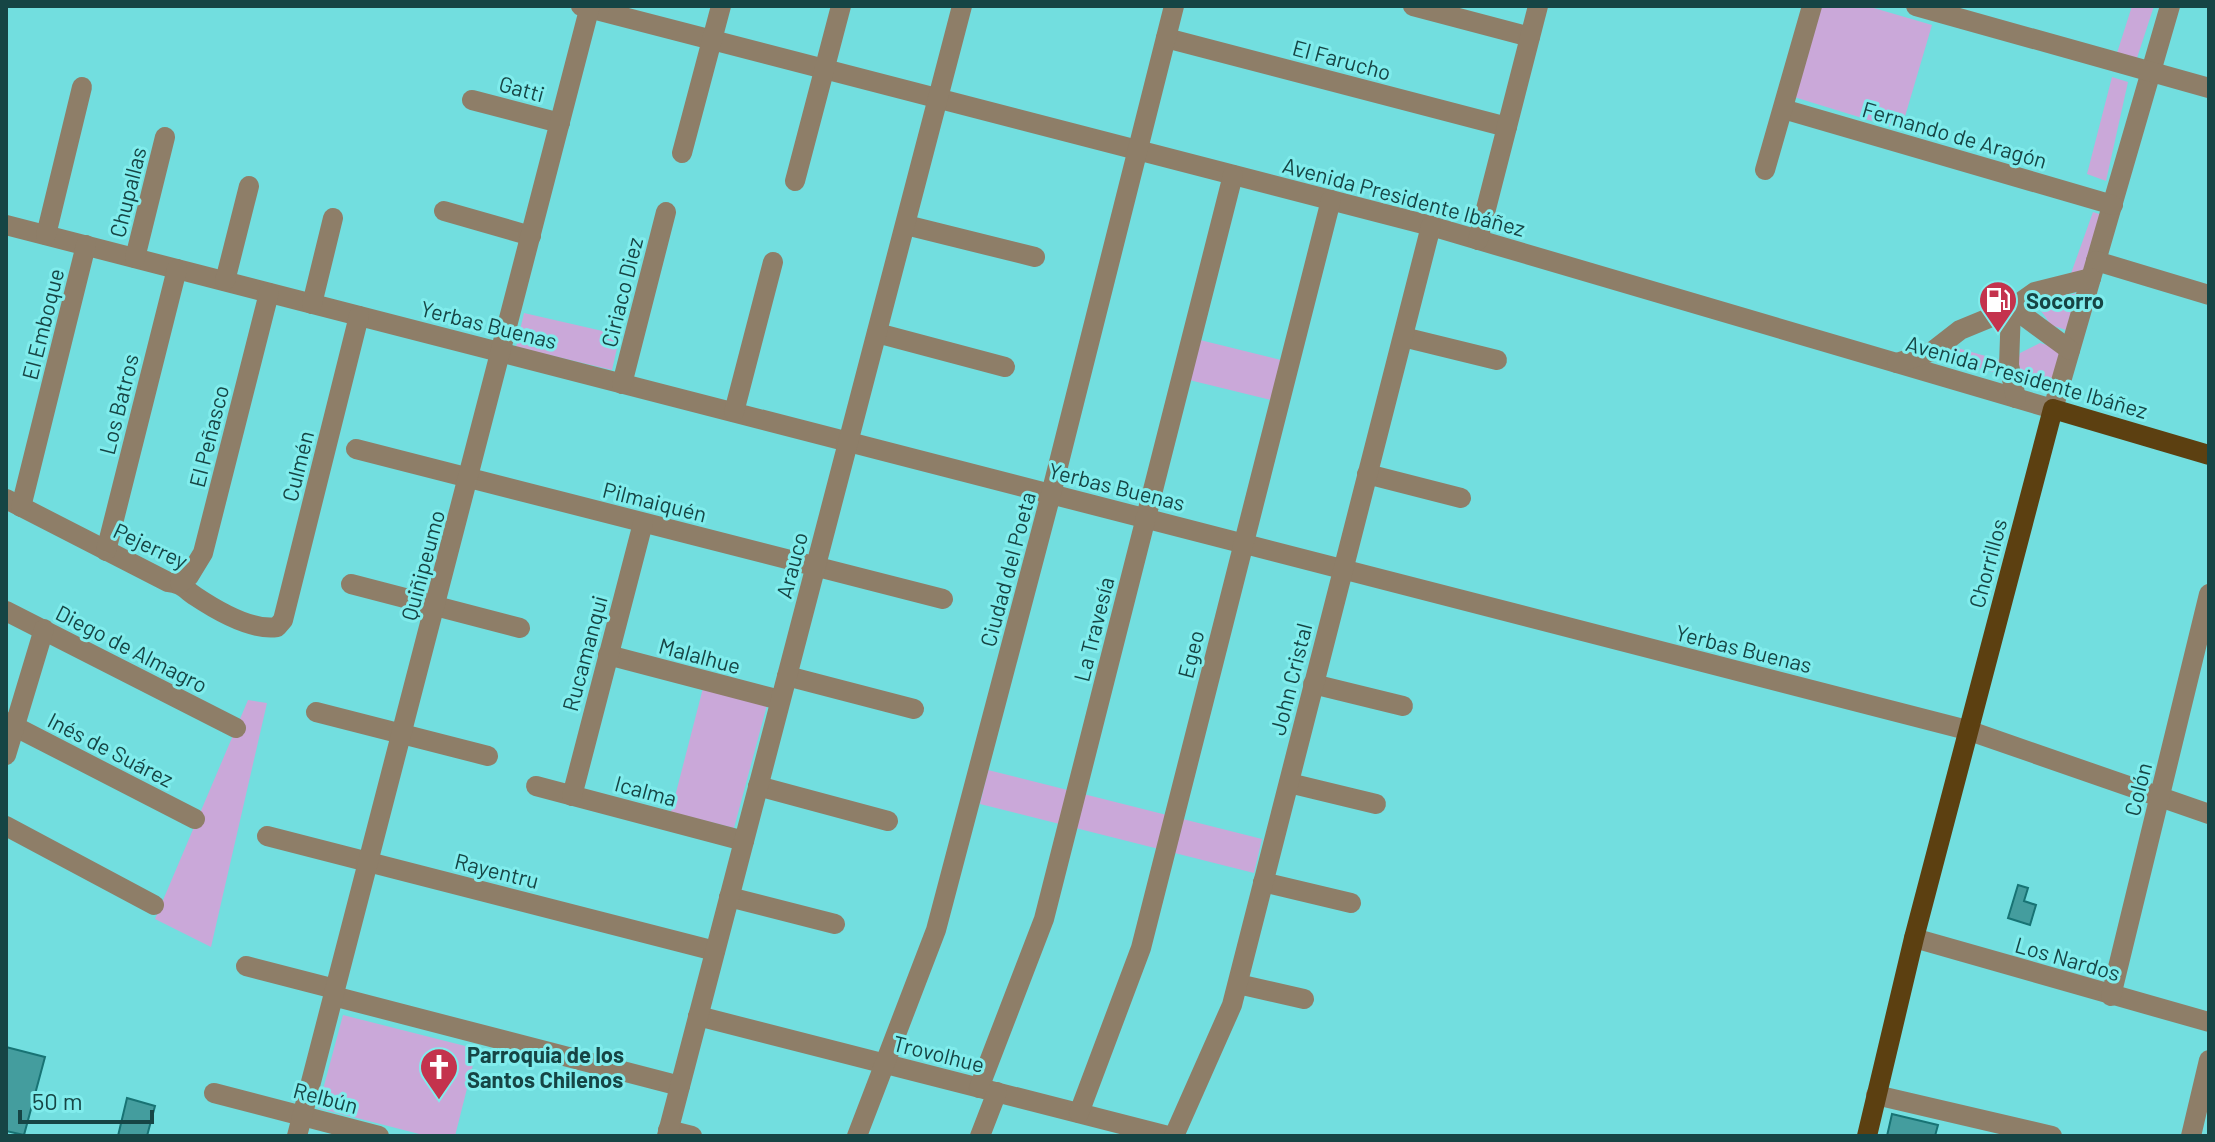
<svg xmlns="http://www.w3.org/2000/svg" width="2215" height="1142" font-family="Barlow,sans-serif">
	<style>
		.green { fill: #caa8d9 }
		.building { fill: #449d9e; stroke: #187374; stroke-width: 2 }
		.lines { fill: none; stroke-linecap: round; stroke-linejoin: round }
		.minor { stroke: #8e7e68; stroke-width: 20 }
		.major { stroke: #5c4011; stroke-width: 20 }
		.labels { text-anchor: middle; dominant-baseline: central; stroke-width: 6; stroke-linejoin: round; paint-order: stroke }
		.street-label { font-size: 22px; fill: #164545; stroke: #80ecec }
		.poi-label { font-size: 22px; font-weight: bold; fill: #164545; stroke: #80ecec; text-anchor: start }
	</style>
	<rect width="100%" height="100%" fill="#72dedf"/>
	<g class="green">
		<polygon points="1820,6 1867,6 1932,25 1901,130 1794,97"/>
		<polygon points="2132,6 2154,6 2137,58 2117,53"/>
		<polygon points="2112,77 2128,82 2106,181 2087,174"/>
		<polygon points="2093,212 2105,216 2089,272 2069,279"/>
		<polygon points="2080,293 2069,331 2051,325 2039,308 2058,296"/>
		<polygon points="524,313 620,335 612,370 516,347"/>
		<polygon points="1192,338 1289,362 1279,402 1181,378"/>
		<path d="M2040 343 2060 349 2054 385C2034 381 2013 378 2020 353Z"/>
		<polygon points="1954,347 2003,361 2001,374 1946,359"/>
		<polygon points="703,688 767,705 734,828 671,812"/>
		<polygon points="248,700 267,703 211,947 155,919"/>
		<polygon points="988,770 1262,839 1254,873 980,804"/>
		<polygon points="343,1015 477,1049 455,1136 427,1136 318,1108"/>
	</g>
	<g class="building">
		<polygon points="2018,885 2028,888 2024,901 2036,905 2030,925 2008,918"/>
		<polygon points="6,1047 45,1057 24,1135 6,1131"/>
		<polygon points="127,1098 155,1106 147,1136 118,1136"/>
		<polygon points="1892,1114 1938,1125 1935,1136 1887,1136"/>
	</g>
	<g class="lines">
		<g class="minor">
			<polyline points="581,6 1431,226 2053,409 2170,6"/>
			<polyline points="1413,6 1530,37"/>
			<polyline points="1916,6 2209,88"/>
			<polyline points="1166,38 1507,127"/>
			<polyline points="472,100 560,123"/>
			<polyline points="1783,109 2113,205"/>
			<polyline points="682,153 721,6"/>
			<polyline points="1765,170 1812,6"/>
			<polyline points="795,181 841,6"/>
			<polyline points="444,211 531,236"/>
			<polyline points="6,225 1967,730 2209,814"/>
			<polyline points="906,225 1035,257"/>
			<polyline points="46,235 82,87"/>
			<polyline points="1478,240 1538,6"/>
			<polyline points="135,258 165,137"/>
			<polyline points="2096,261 2209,295"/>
			<polyline points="225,281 249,186"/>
			<polyline points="312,304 333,218"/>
			<polyline points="2013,308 2070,350"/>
			<polyline points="2011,309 2009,365 2016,398"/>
			<polyline points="877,333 1005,367"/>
			<polyline points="1403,337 1497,360"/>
			<polyline points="1897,363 1933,351 1960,330 2011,309 2035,292 2091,278"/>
			<polyline points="622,384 666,212"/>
			<polyline points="734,412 773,262"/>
			<polyline points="356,449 943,599"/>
			<polyline points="1367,474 1461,498"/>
			<path d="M6 499 168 582C181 583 185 589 195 596 216 610 251 631 277 627L283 620 359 316"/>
			<polyline points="21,507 86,245"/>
			<polyline points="106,551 177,269"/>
			<polyline points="180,583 189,576 203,553 269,293"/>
			<polyline points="351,584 520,628"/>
			<polyline points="6,611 236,728"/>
			<polyline points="608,655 780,700"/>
			<polyline points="787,676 914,709"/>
			<polyline points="1313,684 1403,706"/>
			<polyline points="316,712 488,756"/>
			<polyline points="6,722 195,819"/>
			<polyline points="6,755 44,629"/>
			<polyline points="1289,783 1376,804"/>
			<polyline points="536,786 744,841"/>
			<polyline points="758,786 888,821"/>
			<polyline points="572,796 643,523"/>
			<polyline points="6,826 154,905"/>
			<polyline points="267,836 715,951"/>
			<polyline points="1263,882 1351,903"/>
			<polyline points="729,897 835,924"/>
			<polyline points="1914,938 2209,1022"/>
			<polyline points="246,966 335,989"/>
			<polyline points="1238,984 1304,999"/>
			<polyline points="333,996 680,1086"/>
			<polyline points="2111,996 2209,594"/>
			<polyline points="698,1016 1168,1136"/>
			<polyline points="979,1088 1044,919 1233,175"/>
			<polyline points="214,1093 379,1136"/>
			<polyline points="1876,1095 2052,1136"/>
			<polyline points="1079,1113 1141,948 1331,200"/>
			<polyline points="668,1130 692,1136"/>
			<polyline points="297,1136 590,6"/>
			<polyline points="667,1136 962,6"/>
			<polyline points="857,1136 936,930 1051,494 1174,6"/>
			<polyline points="980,1136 997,1092"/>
			<polyline points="1174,1136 1232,1005 1431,226"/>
			<polyline points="2191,1136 2209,1060"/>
		</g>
		<polyline class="major" points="1867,1136 1914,938 2053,409 2209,455"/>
	</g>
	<defs>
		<g id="fuel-pin" transform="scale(2)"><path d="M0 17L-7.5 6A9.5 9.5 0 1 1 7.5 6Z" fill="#c4334d" stroke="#80ecec"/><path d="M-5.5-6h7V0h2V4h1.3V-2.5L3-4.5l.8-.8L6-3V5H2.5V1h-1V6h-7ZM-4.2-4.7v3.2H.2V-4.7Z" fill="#fff"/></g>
		<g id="church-pin" transform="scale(2)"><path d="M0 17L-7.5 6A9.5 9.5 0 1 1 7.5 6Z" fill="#c4334d" stroke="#80ecec"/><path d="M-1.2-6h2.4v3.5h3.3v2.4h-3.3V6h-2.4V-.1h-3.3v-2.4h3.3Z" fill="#fff"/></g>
	</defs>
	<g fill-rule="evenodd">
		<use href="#fuel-pin" x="1998" y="300"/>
		<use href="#church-pin" x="439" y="1067"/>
	</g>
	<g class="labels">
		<g class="street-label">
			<text transform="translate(1342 59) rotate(15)">El Farucho</text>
			<text transform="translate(522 88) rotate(15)">Gatti</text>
			<text transform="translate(1955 134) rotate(16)">Fernando de Aragón</text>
			<text transform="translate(127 192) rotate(-76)">Chupallas</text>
			<text transform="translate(1404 196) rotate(15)">Avenida Presidente Ibáñez</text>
			<text transform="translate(621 292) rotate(-76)">Ciriaco Diez</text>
			<text transform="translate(42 324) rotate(-76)">El Emboque</text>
			<text transform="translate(489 324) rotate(14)">Yerbas Buenas</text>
			<text transform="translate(2027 376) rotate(16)">Avenida Presidente Ibáñez</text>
			<text transform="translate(118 404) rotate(-76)">Los Batros</text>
			<text transform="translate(208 436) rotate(-76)">El Peñasco</text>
			<text transform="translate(297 466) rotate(-76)">Culmén</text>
			<text transform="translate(1117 486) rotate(14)">Yerbas Buenas</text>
			<text transform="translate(655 501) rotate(14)">Pilmaiquén</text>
			<text transform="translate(151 545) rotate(25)">Pejerrey</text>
			<text transform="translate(1987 563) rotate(-75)">Chorrillos</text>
			<text transform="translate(422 565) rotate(-75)">Quiñipeumo</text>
			<text transform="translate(791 565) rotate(-75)">Arauco</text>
			<text transform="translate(1007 569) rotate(-75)">Ciudad del Poeta</text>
			<text transform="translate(1093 629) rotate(-76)">La Travesía</text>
			<text transform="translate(132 648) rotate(27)">Diego de Almagro</text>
			<text transform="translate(1744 648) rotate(14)">Yerbas Buenas</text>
			<text transform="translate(584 653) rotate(-75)">Rucamanqui</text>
			<text transform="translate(1190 654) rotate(-76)">Egeo</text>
			<text transform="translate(700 655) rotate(15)">Malalhue</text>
			<text transform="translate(1290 679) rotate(-76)">John Cristal</text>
			<text transform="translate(111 749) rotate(27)">Inés de Suárez</text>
			<text transform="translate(2137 789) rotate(-76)">Colón</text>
			<text transform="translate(646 790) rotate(15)">Icalma</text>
			<text transform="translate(497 870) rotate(14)">Rayentru</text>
			<text transform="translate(2068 958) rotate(16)">Los Nardos</text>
			<text transform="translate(939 1053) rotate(14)">Trovolhue</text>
			<text transform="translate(326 1097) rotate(15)">Relbún</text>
		</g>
		<g class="poi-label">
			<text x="2026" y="300">Socorro</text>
			<text x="467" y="1054">Parroquia de los<tspan x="467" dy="25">Santos Chilenos</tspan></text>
		</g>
	</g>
	<rect width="2215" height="1142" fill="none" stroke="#164545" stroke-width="16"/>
	<path d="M20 1110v12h132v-12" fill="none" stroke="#164545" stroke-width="4"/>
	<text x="32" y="1110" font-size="24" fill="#164545" stroke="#80ecec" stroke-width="6" paint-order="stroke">50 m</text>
</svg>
